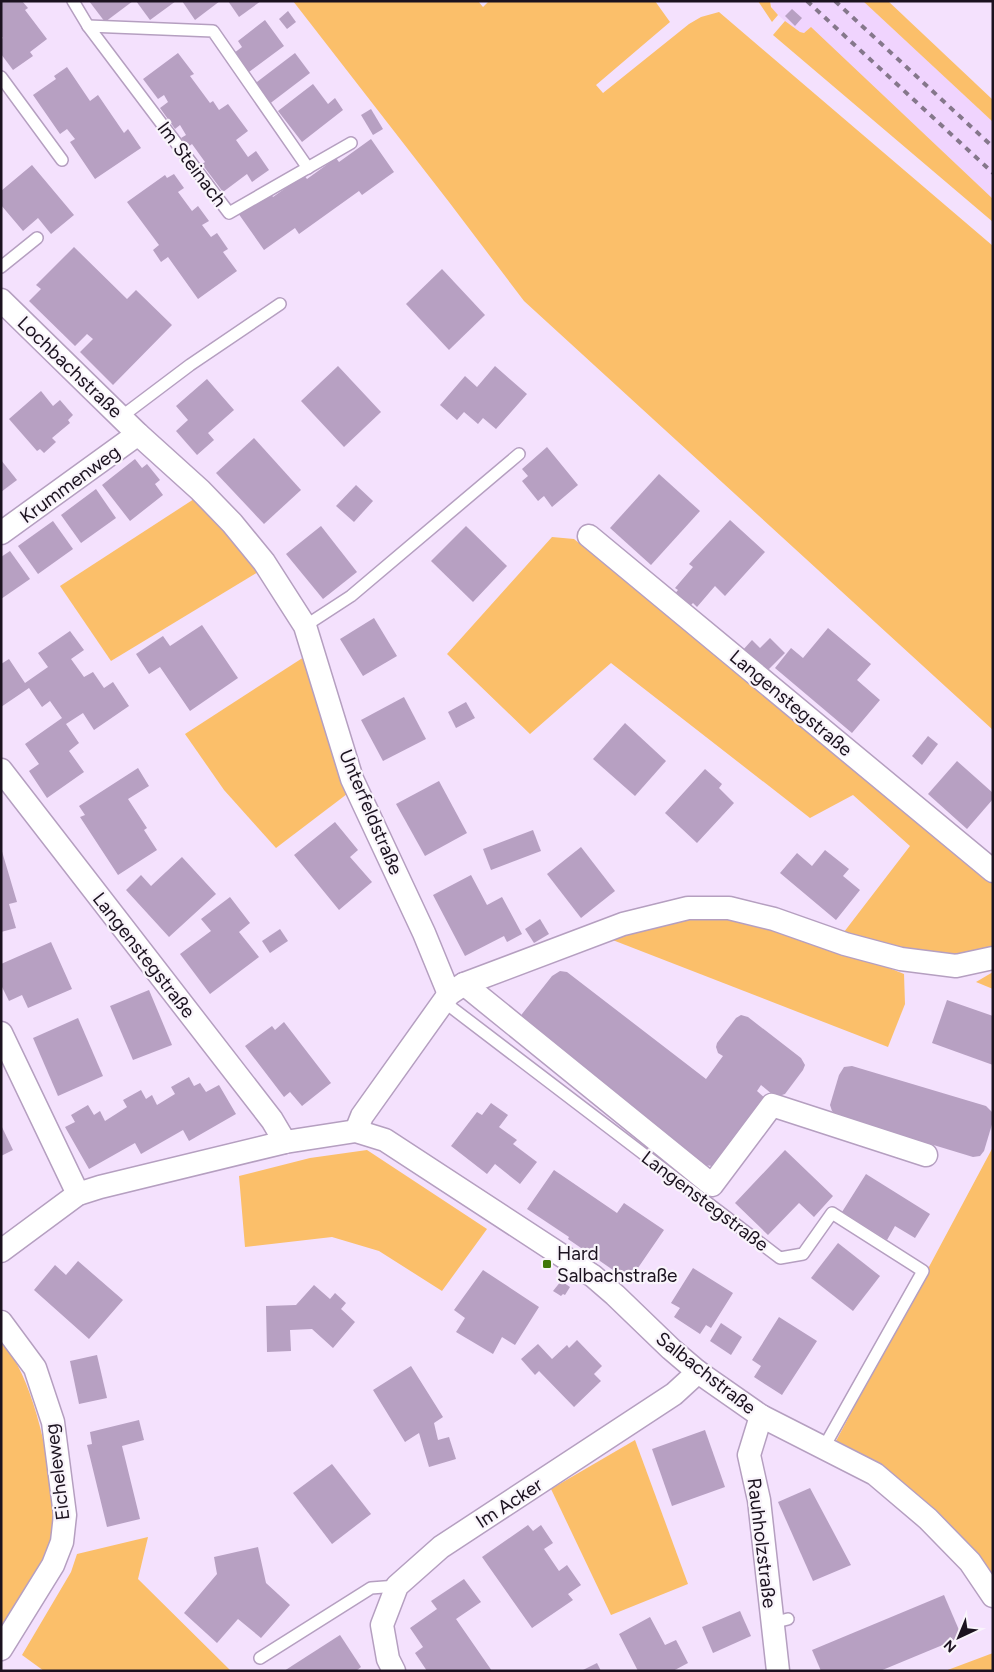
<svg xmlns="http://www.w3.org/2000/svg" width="994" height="1672" font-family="Figtree,sans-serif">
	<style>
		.built { fill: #f0d4fe }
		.green { fill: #fbbf6a }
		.building { fill: #b7a0c2 }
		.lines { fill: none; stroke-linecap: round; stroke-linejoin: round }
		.lane-casing { stroke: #b59fc0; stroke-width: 14 }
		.street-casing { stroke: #b59fc0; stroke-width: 25 }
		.lane { stroke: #fff; stroke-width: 11 }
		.street { stroke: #fff; stroke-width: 22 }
		.rail { stroke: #85778b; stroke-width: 4; stroke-dasharray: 6 6; stroke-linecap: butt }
		.poi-dot { fill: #3f7707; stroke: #f9f4fb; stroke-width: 2 }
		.labels { text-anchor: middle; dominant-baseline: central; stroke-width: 4.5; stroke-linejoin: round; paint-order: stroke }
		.street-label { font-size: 19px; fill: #1b121f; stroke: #f9f4fb }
		.poi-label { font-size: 19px; fill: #1b121f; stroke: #f9f4fb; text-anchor: start }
	</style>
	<rect width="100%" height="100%" fill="#f4e1fd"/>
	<polygon class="built" points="770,1 863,1 993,122 993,199 811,28 804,33 800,32 788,24 773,10"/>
	<g class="green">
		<polygon points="293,1 478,1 483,7 489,1 655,1 670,22 596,85 603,93 689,24 701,17 719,12 993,246 993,730 524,301 449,202"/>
		<polygon points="758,1 770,1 771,7 778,15 772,22"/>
		<polygon points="863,1 888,1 993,100 993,122"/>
		<polygon points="785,21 800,32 804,33 811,27 993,199 993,222 773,35"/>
		<polygon points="194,499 226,532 258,572 111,661 60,586"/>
		<polygon points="552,537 574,539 993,881 993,949 958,955 913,952 844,932 910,846 853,795 810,818 611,663 530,734 447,654"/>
		<polygon points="304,657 347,794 276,848 224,790 185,734"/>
		<path d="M708 914C775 929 841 947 904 974L905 1004 888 1047 610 939 641 926Z"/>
		<polygon points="993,972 993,989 976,982"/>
		<polygon points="993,1147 993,1578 878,1464 836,1441"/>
		<polygon points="367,1150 487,1229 442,1291 379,1251 332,1237 245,1247 239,1176 310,1158"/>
		<path d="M1 1340C33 1378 47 1449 53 1497 54 1505 56 1516 55 1524 50 1562 21 1599 1 1632Z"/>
		<polygon points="635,1440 688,1584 611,1615 551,1489"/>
		<polygon points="148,1537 138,1579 231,1671 44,1671 22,1655 71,1572 77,1554"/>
		<polygon points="993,1653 993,1671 945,1671"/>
	</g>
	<g class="building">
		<polygon points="1,1 22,1 28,8 25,10 47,39 30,52 33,56 13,70 1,54 1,39 3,38 1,36"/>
		<polygon points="89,1 133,1 105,22"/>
		<polygon points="136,1 176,1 150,20"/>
		<polygon points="182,1 220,1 195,20"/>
		<polygon points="228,1 261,1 239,17"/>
		<polygon points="792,9 802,18 795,26 785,16"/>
		<polygon points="288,11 296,22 287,29 279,19"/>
		<polygon points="265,20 284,46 249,72 234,53 242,47 238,41"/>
		<polygon points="178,53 194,74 190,76 210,103 213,101 219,110 228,104 248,131 236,140 248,157 256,151 269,170 252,182 247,174 223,192 202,164 205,162 192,144 188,147 181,138 186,135 180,125 175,129 160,108 168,102 164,95 158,99 143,79"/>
		<polygon points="295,53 310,73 268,105 253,85"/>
		<polygon points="67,67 90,101 98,95 124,133 128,129 141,148 95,179 70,142 75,139 67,129 60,134 33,95 56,79 54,76"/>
		<polygon points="313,84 328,104 335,98 343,110 302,142 278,111"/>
		<polygon points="371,109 383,129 373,135 361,115"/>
		<polygon points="371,139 394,172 362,195 359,191 299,234 295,228 264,250 238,213 269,191 273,197 304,175 307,179 336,158 339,162"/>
		<polygon points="32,165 74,215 51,234 38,218 23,231 1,205 1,191"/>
		<polygon points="174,174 184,188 178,192 192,211 198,206 209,221 202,225 211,237 217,233 228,249 223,252 237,271 198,299 168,257 161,262 153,250 159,245 127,202 165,175 167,178"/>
		<polygon points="74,247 127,299 136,290 172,325 113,385 80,352 93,339 87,334 75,346 29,301 41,289 36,285"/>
		<polygon points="442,269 485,315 449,350 406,304"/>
		<polygon points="338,366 381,412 344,447 301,401"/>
		<polygon points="495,366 527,394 496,429 483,418 478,424 464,412 457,420 440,405 465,376 477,387"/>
		<polygon points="207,379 234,410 208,433 214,440 197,455 176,431 188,420 176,406"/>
		<polygon points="41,391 53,406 60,400 73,415 68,420 70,423 52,438 56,442 44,453 40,449 37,451 9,419"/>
		<polygon points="254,438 301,490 264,524 216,473"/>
		<polygon points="547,447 578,485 552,507 544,496 538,501 522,481 528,476 522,469"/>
		<polygon points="135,459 142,468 147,464 160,480 155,484 163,495 130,521 102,485"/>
		<polygon points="1,460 17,480 1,492"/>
		<polygon points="659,474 700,511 651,565 610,528"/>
		<polygon points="356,485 373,501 354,522 336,506"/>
		<polygon points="96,489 116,518 81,543 61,515"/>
		<polygon points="730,520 765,552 725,596 715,586 697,607 693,603 687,609 673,596 678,590 675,588 693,567 689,564"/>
		<polygon points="53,521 73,549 38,574 18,546"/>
		<polygon points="321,526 357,572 323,599 286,554"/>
		<polygon points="466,526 507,566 473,602 431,561"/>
		<polygon points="10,551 30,579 1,599 1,557"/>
		<polygon points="374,618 397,656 363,676 340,639"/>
		<polygon points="202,625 238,678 190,711 160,667 149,674 136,654 163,636 170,646"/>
		<polygon points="828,628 871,664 857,680 880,700 852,733 775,668 791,648 803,658"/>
		<polygon points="70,631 84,650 71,659 84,677 93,672 104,688 113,682 129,706 94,730 83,713 66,724 79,743 69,751 84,772 47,798 29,771 39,764 25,744 62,718 50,701 42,707 29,688 1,707 1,664 9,659 25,683 48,667 38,653"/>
		<polygon points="770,638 785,653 765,673 742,651 752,640 760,648"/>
		<polygon points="404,697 426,739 383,761 361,720"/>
		<polygon points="466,702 475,718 456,728 448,712"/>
		<polygon points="625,723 666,761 635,796 593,759"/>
		<polygon points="928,736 938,744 922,765 912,756"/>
		<polygon points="957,761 993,793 993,799 967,829 928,794"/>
		<polygon points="138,768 149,786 128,799 147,828 144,830 157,850 118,875 80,817 85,815 79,806"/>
		<polygon points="705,769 722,784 719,788 734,803 697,843 665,813"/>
		<polygon points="439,781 467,833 425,856 396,804"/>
		<polygon points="335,822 358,850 350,857 372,882 339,910 294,855"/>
		<polygon points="533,830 541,851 491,870 483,849"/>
		<polygon points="581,847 615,891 581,918 547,874"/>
		<polygon points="1,848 17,902 9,904 16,928 1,932"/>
		<polygon points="825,850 849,869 843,876 860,890 836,920 780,873 797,853 812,866"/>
		<polygon points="182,857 216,894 169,937 126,890 141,875 151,886"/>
		<polygon points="471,875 487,905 502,897 522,934 507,942 504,936 465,956 433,895"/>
		<polygon points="230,897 250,923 239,932 259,957 210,994 180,954 211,931 201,919"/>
		<polygon points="540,919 549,934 534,943 525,929"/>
		<polygon points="280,929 288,941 270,953 262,941"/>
		<polygon points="51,942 72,989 28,1008 22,995 9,1001 1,985 1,964"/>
		<polygon points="560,971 567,972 706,1079 723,1056 718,1053 716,1047 717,1043 736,1018 741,1015 748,1017 801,1058 805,1065 803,1070 785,1094 779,1096 773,1095 761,1085 757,1091 765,1098 713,1166 701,1165 520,1022 522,1014 552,976"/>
		<polygon points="149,990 172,1045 133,1060 110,1006"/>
		<polygon points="947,1000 993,1016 993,1065 932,1043"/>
		<polygon points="78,1018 103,1076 58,1096 33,1038"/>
		<polygon points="284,1022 331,1083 302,1106 290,1092 284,1097 245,1046 272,1026 275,1030"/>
		<polygon points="852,1066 986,1106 992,1112 993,1121 984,1151 980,1156 973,1157 838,1116 832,1111 830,1105 839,1075 844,1067"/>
		<polygon points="189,1077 194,1086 200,1083 206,1092 219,1085 236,1114 189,1141 183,1130 141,1154 135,1143 89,1169 65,1127 75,1122 71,1115 88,1105 94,1115 100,1111 105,1121 127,1107 123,1100 141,1090 146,1099 152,1095 157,1105 175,1094 171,1087"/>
		<polygon points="491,1103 508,1115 499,1127 517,1140 513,1144 537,1162 520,1184 495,1164 487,1174 451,1146 477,1112 482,1115"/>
		<polygon points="1,1125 13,1150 1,1156"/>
		<polygon points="785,1150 833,1196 814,1217 799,1203 768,1235 735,1203"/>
		<polygon points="554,1170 617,1213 624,1203 664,1230 629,1281 568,1239 569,1237 527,1209"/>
		<polygon points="866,1174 930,1214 915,1238 895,1226 887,1240 842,1212"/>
		<polygon points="838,1243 880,1276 853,1311 811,1278"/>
		<polygon points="78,1261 123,1300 89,1339 34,1290 55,1265 66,1275"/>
		<polygon points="693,1268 733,1293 711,1328 706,1325 700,1334 674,1317 680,1308 671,1303"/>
		<polygon points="483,1270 539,1307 515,1345 502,1337 493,1354 456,1332 465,1318 454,1310"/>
		<polygon points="561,1281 570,1287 565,1295 563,1294 561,1296 553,1291"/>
		<polygon points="314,1285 330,1299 335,1293 346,1303 341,1309 355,1322 333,1348 312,1329 290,1330 291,1351 267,1352 266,1306 296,1305"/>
		<polygon points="779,1317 817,1341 782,1395 754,1377 761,1366 752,1360"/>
		<polygon points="721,1323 742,1337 731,1355 710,1341"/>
		<polygon points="577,1340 602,1366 594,1374 601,1381 574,1407 539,1371 535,1375 521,1359 538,1344 552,1359 567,1345 569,1348"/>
		<polygon points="97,1355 107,1398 79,1404 70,1361"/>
		<polygon points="411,1366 443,1417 434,1423 438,1440 449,1437 456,1459 429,1467 419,1433 405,1442 373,1390"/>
		<polygon points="139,1420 144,1440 122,1446 140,1519 107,1527 87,1445 92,1444 90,1432"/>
		<polygon points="705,1430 725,1487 672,1506 652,1449"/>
		<polygon points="332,1464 371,1514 332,1544 293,1493"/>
		<polygon points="810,1488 851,1565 813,1581 778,1502"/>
		<polygon points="528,1525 533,1531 541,1525 553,1543 544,1549 559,1571 567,1565 581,1585 568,1594 573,1600 532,1628 482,1557"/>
		<polygon points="258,1547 266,1583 290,1605 261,1638 238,1619 217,1643 184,1613 217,1574 214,1557"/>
		<polygon points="464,1579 481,1602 456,1619 492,1671 427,1671 415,1653 423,1647 410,1628 437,1609 431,1601"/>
		<polygon points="944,1595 962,1637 880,1671 821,1671 812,1650"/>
		<polygon points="740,1611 751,1636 713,1653 702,1627"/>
		<polygon points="650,1617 665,1645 676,1640 688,1663 673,1671 638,1671 619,1634"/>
		<polygon points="340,1635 361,1667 356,1671 284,1671"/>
		<polygon points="597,1663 601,1671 581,1671"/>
	</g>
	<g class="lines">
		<g class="lane-casing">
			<g id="lane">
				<polyline points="73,1 88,26 229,213 351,143"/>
				<polyline points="88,26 213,31 308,168"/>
				<polyline points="1,77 62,160"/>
				<polyline points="1,267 37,238"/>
				<polyline points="121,417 190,365 280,304"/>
				<polyline points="305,626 351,596 519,454"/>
				<polyline points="443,1001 780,1258 803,1254 832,1213 923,1271 824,1447"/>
				<polyline points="772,1623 788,1619"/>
				<polyline points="260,1658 371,1588 397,1586"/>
			</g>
		</g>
		<g class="street-casing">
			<g id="street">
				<polyline points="1,300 138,434 200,490 232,523 264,562 305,626 352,779 424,933 449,994"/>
				<polyline points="1,533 138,434"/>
				<polyline points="589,536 993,871"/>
				<polyline points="1,770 272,1120 285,1142"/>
				<polyline points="464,984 712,1185 772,1105 926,1155"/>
				<polyline points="1,1033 78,1194"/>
				<polyline points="356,1131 362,1116 449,994 464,984 623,924 688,908 729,908 774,919 845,944 901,959 956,966 993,958"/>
				<polyline points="1,1251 78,1194 100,1187 285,1142 356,1131 385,1140 593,1276 615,1295 671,1349 698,1372 761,1416 875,1474 928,1519 970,1562 993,1596"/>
				<polyline points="1,1322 35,1368 53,1422 65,1515 62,1542 53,1565 1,1649"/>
				<polyline points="761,1416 749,1455 759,1500 778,1671"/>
				<polyline points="394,1671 388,1659 382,1625 397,1586 441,1547 674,1394 698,1372"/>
			</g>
		</g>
		<use href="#lane" class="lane"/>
		<use href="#street" class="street"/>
		<g class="rail">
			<polyline points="807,1 993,173"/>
			<polyline points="835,1 993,147"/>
		</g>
	</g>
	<rect class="poi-dot" x="542" y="1259" width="10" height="10" rx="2.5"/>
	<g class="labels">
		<g class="street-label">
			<text transform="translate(192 164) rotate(53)">Im Steinach</text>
			<text transform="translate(70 367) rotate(44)">Lochbachstraße</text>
			<text transform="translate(70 484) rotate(-36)">Krummenweg</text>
			<text transform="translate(791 703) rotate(40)">Langenstegstraße</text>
			<text transform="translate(371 812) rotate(67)">Unterfeldstraße</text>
			<text transform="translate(144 955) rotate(52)">Langenstegstraße</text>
			<text transform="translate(705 1201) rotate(37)">Langenstegstraße</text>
			<text transform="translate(706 1373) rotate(38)">Salbachstraße</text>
			<text transform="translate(57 1472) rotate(-97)">Eicheleweg</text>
			<text transform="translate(509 1503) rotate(-33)">Im Acker</text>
			<text transform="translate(762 1543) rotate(83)">Rauhholzstraße</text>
		</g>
		<g class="poi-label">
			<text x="557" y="1253">Hard<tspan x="557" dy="22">Salbachstraße</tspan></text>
		</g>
	</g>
	<rect width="994" height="1672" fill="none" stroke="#1b121f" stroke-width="5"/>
	<g transform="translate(959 1637) rotate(224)" stroke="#f9f4fb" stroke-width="4" paint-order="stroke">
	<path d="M0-4L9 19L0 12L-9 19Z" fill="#1b121f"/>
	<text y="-8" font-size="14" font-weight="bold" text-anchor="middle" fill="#1b121f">N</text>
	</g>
</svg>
